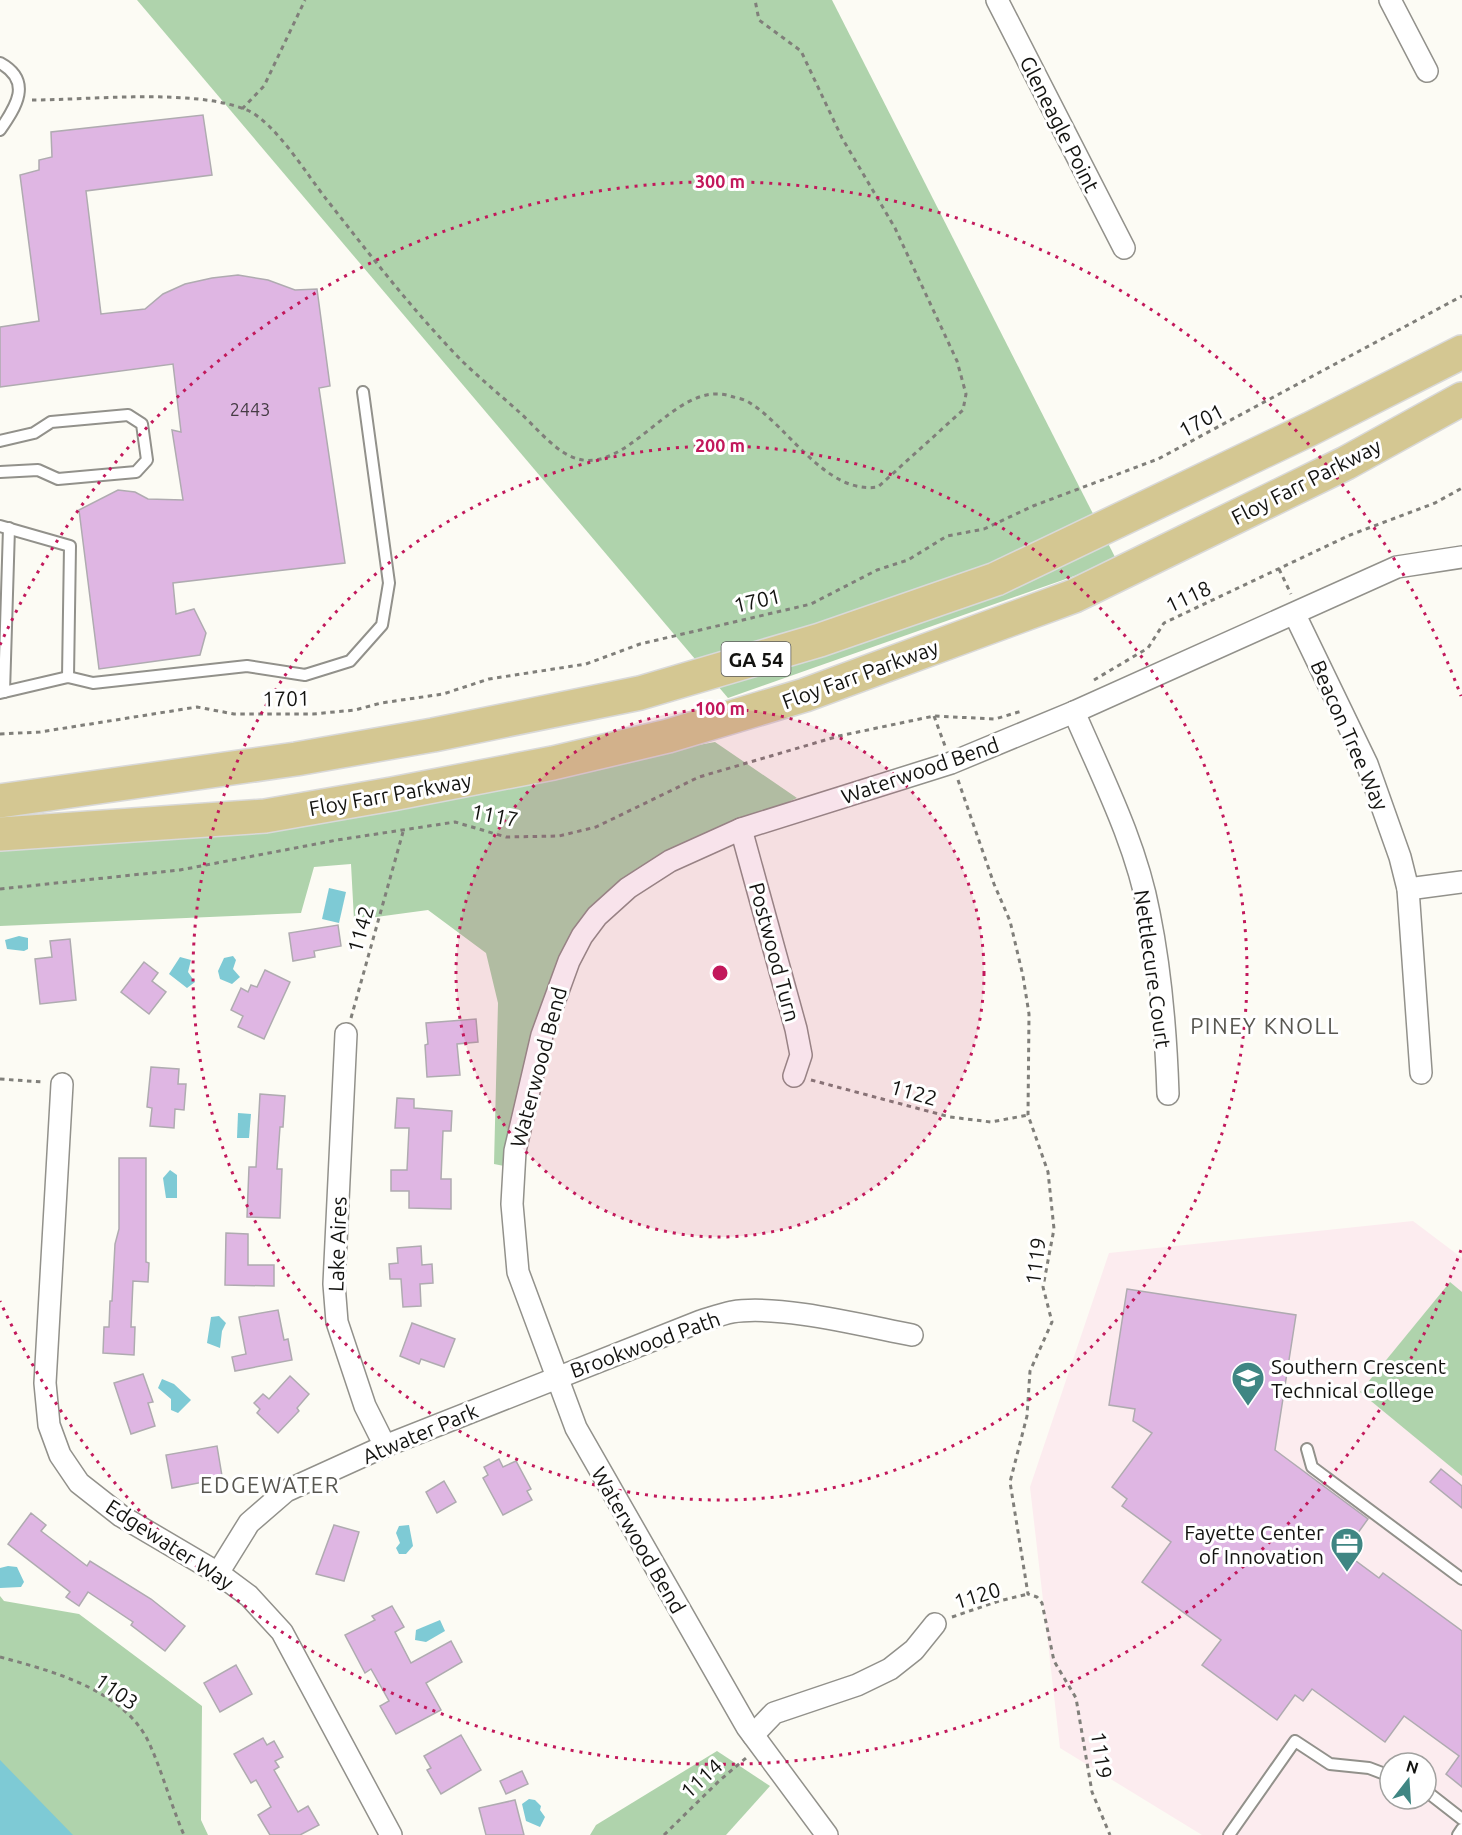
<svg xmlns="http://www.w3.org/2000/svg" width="1462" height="1835" font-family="Ubuntu,sans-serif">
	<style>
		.education { fill: #fcecef; fill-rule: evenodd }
		.green { fill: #afd3ac }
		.water { fill: #7ecad5 }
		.building { fill: #dfb6e3; stroke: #afabb0; stroke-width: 1.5 }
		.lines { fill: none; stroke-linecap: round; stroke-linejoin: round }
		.service-casing { stroke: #92918b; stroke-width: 14 }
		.minor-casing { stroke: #92918b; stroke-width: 24 }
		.primary-casing { stroke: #d9d9d9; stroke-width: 36 }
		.path { stroke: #807f7a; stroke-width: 3; stroke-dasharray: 4.5 4.5; stroke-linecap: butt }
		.service { stroke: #fff; stroke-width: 10 }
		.minor { stroke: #fff; stroke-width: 21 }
		.primary { stroke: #d4c792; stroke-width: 33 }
		.ring { fill: none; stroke: #c2185b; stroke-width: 3; stroke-dasharray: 3 6 }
		.labels { text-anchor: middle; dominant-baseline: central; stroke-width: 6; stroke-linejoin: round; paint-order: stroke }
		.number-label { font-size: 18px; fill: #463c45 }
		.shield { fill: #fff; stroke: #5a5a58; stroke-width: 1.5 }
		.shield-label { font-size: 20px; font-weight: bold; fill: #131310 }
		.street-label { font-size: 21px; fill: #131310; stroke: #fff }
		.poi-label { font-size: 21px; fill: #131310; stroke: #fff; text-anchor: start }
		.neighbourhood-label { font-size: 22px; letter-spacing: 1.5px; fill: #585751; stroke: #fff }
		.centre { fill: #c2185b; stroke: #fff; stroke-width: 3 }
		.ring-label { font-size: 18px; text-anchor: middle; font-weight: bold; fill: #c2185b; stroke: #fff; stroke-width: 6; stroke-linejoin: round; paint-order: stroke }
	</style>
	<rect width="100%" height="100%" fill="#fcfbf4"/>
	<path class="education" d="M1413 1221 1462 1258V1835H1202L1060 1748 1030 1487 1109 1253ZM1390 1763H1426V1799H1390Z"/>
	<g class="green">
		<polygon points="137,0 832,0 1117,561 728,698"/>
		<polygon points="715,742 797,798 656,863 593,912 509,1167 494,1164 498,1003 486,953 428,910 354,920 351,864 314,867 301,913 0,926 0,850 577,767"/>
		<polygon points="1450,1282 1462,1292 1462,1476 1360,1392"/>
		<polygon points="0,1596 4,1601 79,1614 202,1706 201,1820 208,1835 35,1835 0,1800"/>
		<polygon points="717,1751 770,1786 726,1835 590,1835 596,1825"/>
	</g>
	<g class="water">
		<polygon points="329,888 346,892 339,923 322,919"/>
		<polygon points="19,936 28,938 28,949 24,951 7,949 5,940"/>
		<polygon points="233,956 236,960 233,969 240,977 232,984 220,979 218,971 224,958"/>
		<polygon points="180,957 191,960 188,972 195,982 187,988 169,974"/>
		<polygon points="238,1113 251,1114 249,1138 237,1138"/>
		<polygon points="170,1170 177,1175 177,1198 166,1198 163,1178"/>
		<polygon points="219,1316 226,1323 222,1331 220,1348 207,1343 211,1317"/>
		<polygon points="162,1379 174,1384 191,1400 178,1413 171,1410 171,1399 158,1388"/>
		<polygon points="409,1525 413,1546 406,1554 399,1554 396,1548 400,1543 396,1533 399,1526"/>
		<polygon points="8,1566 17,1567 24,1582 21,1587 0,1588 0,1568"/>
		<polygon points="440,1620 445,1631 426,1642 415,1640 416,1630"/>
		<polygon points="0,1760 73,1835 0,1835"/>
		<polygon points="529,1799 535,1800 541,1806 540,1810 545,1817 540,1827 526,1821 522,1804"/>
	</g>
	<g class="building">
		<polygon points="203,115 212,175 86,191 101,314 145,309 163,294 185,284 212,278 238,275 268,280 295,290 317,289 330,386 319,388 345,563 173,583 176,614 194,609 206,633 200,655 99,669 79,510 118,490 135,492 148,499 183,500 172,430 181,432 173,364 0,387 0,327 39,321 20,175 39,170 39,160 52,157 51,132"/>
		<polygon points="338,925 341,946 314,951 315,957 293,961 289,933"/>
		<polygon points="70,939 76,1000 40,1004 35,959 52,957 50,941"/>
		<polygon points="144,962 158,973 152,981 166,992 149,1014 121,992"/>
		<polygon points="265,970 290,982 264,1039 238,1027 243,1016 231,1010 241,988 248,992 251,985 257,987"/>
		<polygon points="476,1019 478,1042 457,1044 460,1075 427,1077 425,1045 428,1044 426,1023"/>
		<polygon points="151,1067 179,1069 178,1084 186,1084 184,1110 175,1109 174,1128 150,1126 152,1108 147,1107"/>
		<polygon points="260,1094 285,1096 283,1127 280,1127 277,1169 282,1169 280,1218 247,1217 249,1167 256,1167"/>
		<polygon points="397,1098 414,1099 414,1108 452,1111 451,1131 443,1131 441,1179 451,1179 451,1209 409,1208 409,1191 391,1191 391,1170 407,1170 409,1128 395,1128"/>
		<polygon points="119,1158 146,1158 146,1262 149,1263 148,1282 133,1281 131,1327 135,1327 134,1355 103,1353 104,1327 109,1327 110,1301 112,1301 115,1244 119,1229"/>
		<polygon points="226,1233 248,1234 248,1265 274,1265 274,1286 225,1285"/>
		<polygon points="421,1246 422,1265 432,1264 433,1283 420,1284 421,1306 403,1307 401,1279 390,1279 389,1264 398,1263 397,1248"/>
		<polygon points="1127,1289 1296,1315 1275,1450 1368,1519 1344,1552 1379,1578 1383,1573 1462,1631 1462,1787 1446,1774 1459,1756 1404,1716 1385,1742 1312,1689 1303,1701 1295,1695 1277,1720 1202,1665 1221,1640 1142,1582 1171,1542 1122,1506 1127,1499 1112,1487 1152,1433 1133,1421 1135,1409 1109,1405"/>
		<polygon points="278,1310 284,1340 288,1339 292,1360 235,1371 232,1357 246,1354 239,1317"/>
		<polygon points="412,1323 455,1339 444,1367 421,1359 419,1364 400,1356"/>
		<polygon points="143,1374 153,1402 148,1403 155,1426 131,1434 114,1383"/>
		<polygon points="290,1376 309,1394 297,1408 299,1411 278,1433 257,1413 260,1409 254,1403 263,1394 269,1399"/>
		<polygon points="217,1446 222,1476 204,1479 204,1482 172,1488 166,1455"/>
		<polygon points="499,1459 503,1467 516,1461 531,1489 527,1491 532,1500 503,1515 483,1478 488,1475 484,1467"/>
		<polygon points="1441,1469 1462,1486 1462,1508 1430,1482"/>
		<polygon points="444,1481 456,1502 437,1513 426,1492"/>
		<polygon points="31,1513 46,1525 41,1531 87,1566 90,1561 151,1599 185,1626 165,1651 131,1625 133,1622 88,1592 79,1606 66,1597 70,1592 8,1544"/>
		<polygon points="334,1525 359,1532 344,1581 316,1574"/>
		<polygon points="392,1606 404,1627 395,1632 411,1663 451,1641 462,1662 426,1683 441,1710 396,1734 380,1706 389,1701 371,1669 365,1673 345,1635 375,1620 372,1616"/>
		<polygon points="236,1665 252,1694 220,1712 204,1683"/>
		<polygon points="461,1735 481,1770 441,1794 427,1770 431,1768 424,1756"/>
		<polygon points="263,1738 267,1745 274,1741 283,1757 275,1761 279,1767 274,1770 298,1812 308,1806 319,1825 300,1835 270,1835 258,1815 271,1807 256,1780 251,1783 234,1754"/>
		<polygon points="522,1771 528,1784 506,1794 500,1781"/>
		<polygon points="515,1800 524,1835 486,1835 479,1808"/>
	</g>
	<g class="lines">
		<g class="service-casing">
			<g id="service">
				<path d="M0 63C33 81 16 107 0 130"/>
				<polyline points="0,441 34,433 51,422 128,415 142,424 147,460 136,472 58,479 38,470 0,472"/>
				<polyline points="0,526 70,546 68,677"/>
				<polyline points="4,692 9,528"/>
				<polyline points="0,693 68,677 93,683 247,666 305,675 350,661 382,625 389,583 363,392"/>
				<polyline points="1307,1449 1312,1467 1462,1579"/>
				<polyline points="1426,1791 1462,1819"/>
				<polyline points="1229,1835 1295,1741 1330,1764 1369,1768 1390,1776"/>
				<polyline points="1458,1835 1462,1829"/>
			</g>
		</g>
		<g class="minor-casing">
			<g id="minor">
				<polyline points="997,0 1124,248"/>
				<polyline points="1390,0 1427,71"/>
				<polyline points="1295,615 1367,764 1400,857 1408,889 1421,1073"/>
				<path d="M1074 712C1102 777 1136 843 1149 913 1161 972 1166 1034 1168 1094"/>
				<polyline points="741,829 796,1029 801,1055 794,1076"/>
				<polyline points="1408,889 1462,882"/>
				<polyline points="346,1034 334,1284 337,1322 365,1406 385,1446"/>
				<polyline points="62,1084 45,1383 49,1425 60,1455 79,1483 121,1516 218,1573 249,1596 282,1632 391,1835"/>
				<path d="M218 1573 249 1523 286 1491 385 1446 701 1321C711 1318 722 1314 732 1312 778 1304 865 1326 912 1335"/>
				<polyline points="753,1735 774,1713 857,1685 890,1669 914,1650 935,1624"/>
				<polyline points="827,1835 747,1727 576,1428 518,1272 512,1204 515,1151 542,1035 569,961 582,936 597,916 628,888 670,861 741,829 951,763 1074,712 1397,567 1462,557"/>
			</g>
		</g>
		<g class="primary-casing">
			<g id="primary">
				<polyline points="0,801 296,759 433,735 640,693 820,640 996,579 1310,429 1462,352"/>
				<polyline points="0,834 265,816 392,794 553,763 668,736 805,695 1074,596 1346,463 1462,399"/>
			</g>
		</g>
		<g class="path">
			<path d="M32 100C92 100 193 88 247 110 276 123 307 175 327 200 370 255 414 312 463 362 481 379 500 395 518 411 534 425 551 447 570 456 626 483 673 378 730 396 736 398 745 399 750 403 789 427 826 495 878 487L963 410 966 394 957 361 895 228 842 138 801 51 759 20 755 0"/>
			<polyline points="242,109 264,86 305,0"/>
			<polyline points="1279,569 1291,594"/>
			<polyline points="1094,680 1148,648 1164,623 1350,535 1435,503 1462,488"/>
			<polyline points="934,716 945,746"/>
			<polyline points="0,734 40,732 197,707 234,714 313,714 355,710 381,703 443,694 489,679 586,664 640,644 811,604 877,570 908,560 947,536 984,529 1033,506 1158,459 1462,296"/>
			<polyline points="958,780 994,884 1010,921 1023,976 1029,1014 1028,1115 1048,1172 1054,1229 1043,1287 1052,1322 1030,1371 1027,1416 1010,1482 1028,1594 1037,1597 1042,1603 1054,1661 1076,1698 1092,1792 1110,1835"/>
			<polyline points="0,889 180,870 337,840 455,822 506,837 559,836 596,827 699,777 839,736 934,716 995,719 1022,711"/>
			<polyline points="351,1018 403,832"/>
			<polyline points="0,1079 43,1082"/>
			<polyline points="811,1080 950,1117 991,1122 1028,1115"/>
			<polyline points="952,1617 999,1601 1028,1594"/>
			<path d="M0 1657C52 1671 126 1690 150 1745 163 1774 171 1805 184 1835"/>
			<polyline points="664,1835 719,1781 746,1758"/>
		</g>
		<use href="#service" class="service"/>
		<use href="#minor" class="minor"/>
		<use href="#primary" class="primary"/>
	</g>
	<circle cx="720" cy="973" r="264" fill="#c2185b" fill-opacity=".12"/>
	<g class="ring">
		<circle cx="720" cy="973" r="264"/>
		<circle cx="720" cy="973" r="527"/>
		<path d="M1461 1250A791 791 0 0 1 0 1301M0 645A791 791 0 0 1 1461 696"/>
	</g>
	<defs>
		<g id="university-pin" transform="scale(1.725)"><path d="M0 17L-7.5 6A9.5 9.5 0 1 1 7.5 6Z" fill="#3f8683" stroke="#fff"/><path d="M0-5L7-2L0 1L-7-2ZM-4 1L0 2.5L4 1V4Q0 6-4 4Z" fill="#fff"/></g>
		<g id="office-pin" transform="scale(1.725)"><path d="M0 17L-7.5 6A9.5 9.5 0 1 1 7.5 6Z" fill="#3f8683" stroke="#fff"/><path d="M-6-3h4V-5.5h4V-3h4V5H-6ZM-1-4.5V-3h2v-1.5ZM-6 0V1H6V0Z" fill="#fff"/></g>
	</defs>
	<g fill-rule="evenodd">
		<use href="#university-pin" x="1248" y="1378"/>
		<use href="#office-pin" x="1347" y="1544"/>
	</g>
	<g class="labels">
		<g class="number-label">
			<text x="250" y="409">2443</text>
		</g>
		<rect class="shield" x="721.5" y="642" width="69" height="34" rx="4.5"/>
		<g class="shield-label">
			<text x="756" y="659">GA 54</text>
		</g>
		<g class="street-label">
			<text transform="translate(1060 124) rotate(63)">Gleneagle Point</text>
			<text transform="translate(1201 420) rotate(-28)">1701</text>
			<text transform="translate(1306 481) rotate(-27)">Floy Farr Parkway</text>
			<text transform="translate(1188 596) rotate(-25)">1118</text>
			<text transform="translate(757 600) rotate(-13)">1701</text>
			<text transform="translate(860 674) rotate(-20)">Floy Farr Parkway</text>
			<text transform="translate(286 698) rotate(-1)">1701</text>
			<text transform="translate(1350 735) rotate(66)">Beacon Tree Way</text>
			<text transform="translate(920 770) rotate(-19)">Waterwood Bend</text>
			<text transform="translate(390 794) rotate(-10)">Floy Farr Parkway</text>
			<text transform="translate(495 815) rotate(11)">1117</text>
			<text transform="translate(360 929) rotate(-74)">1142</text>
			<text transform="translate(775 952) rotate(75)">Postwood Turn</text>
			<text transform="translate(1153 969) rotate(82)">Nettlecure Court</text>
			<text transform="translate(538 1067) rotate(-75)">Waterwood Bend</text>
			<text transform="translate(914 1092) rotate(16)">1122</text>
			<text transform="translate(337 1244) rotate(-88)">Lake Aires</text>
			<text transform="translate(1035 1261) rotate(-83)">1119</text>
			<text transform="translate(645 1344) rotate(-20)">Brookwood Path</text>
			<text transform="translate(420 1433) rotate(-23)">Atwater Park</text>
			<text transform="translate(639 1540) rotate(60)">Waterwood Bend</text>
			<text transform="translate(170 1544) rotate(33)">Edgewater Way</text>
			<text transform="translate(977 1595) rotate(-17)">1120</text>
			<text transform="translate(117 1691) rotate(35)">1103</text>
			<text transform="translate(1102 1755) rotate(82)">1119</text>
			<text transform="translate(701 1778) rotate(-42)">1114</text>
		</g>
		<g class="poi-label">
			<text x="1271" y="1366">Southern Crescent<tspan x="1271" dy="24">Technical College</tspan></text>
			<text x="1324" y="1532" text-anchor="end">Fayette Center<tspan x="1324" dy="24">of Innovation</tspan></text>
		</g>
		<g class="neighbourhood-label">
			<text x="1265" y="1025">PINEY KNOLL</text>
			<text x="270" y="1484">EDGEWATER</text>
		</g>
	</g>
	<circle cx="720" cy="973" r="9" class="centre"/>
	<g class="ring-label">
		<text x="720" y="188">300 m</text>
		<text x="720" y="452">200 m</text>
		<text x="720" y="715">100 m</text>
	</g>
	<g transform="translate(1408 1781) rotate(17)"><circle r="28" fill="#ffffff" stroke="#a1a19f" stroke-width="1.5"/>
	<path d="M0-4.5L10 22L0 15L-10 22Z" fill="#3f8683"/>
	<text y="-9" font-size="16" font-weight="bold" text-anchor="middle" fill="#131310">N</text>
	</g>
</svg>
